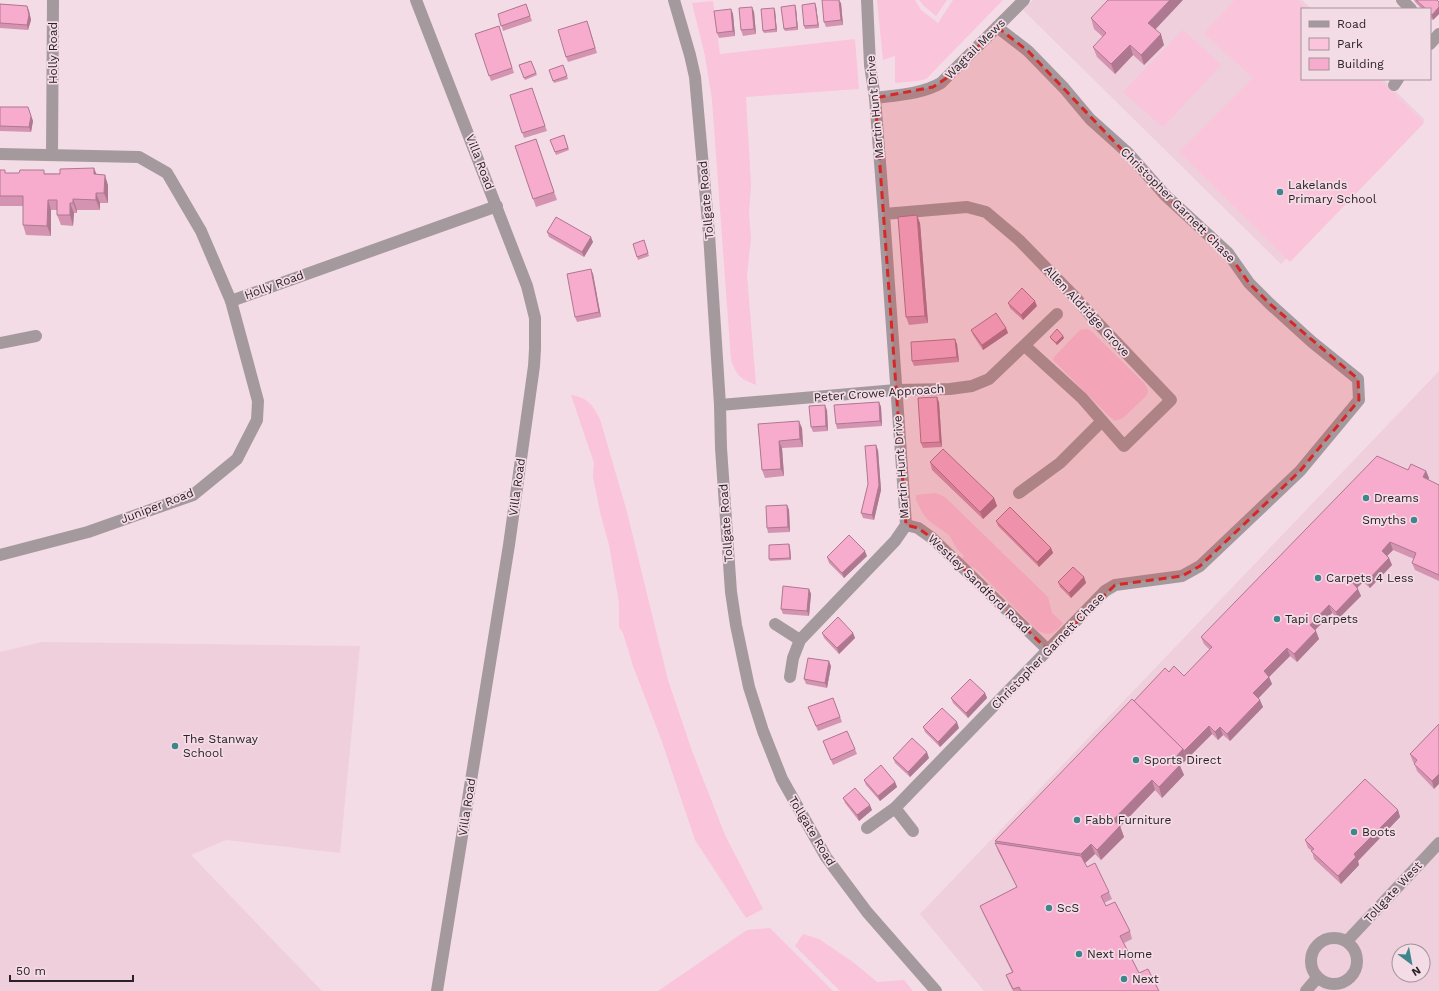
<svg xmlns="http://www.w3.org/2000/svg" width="1439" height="991" font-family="'Work Sans',sans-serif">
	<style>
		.built { fill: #efcfdc; fill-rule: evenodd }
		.green { fill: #fac4db }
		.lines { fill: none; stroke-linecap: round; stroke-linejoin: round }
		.minor { stroke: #a49a9e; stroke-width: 12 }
		.wall { fill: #d494b1 }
		.shaded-wall { fill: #ad7890 }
		.building { fill: #f7acce; stroke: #ad7890 }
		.marked { fill: #d62828; fill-opacity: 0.2; stroke: #d62828; stroke-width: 3; stroke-dasharray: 8 5; stroke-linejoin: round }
		.poi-dot { fill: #3e868b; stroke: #f4dce6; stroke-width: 1.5 }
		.labels { text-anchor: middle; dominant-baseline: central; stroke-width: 3.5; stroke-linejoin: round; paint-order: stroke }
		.street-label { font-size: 12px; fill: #2b2226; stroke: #f4dce6 }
		.poi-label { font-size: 12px; fill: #2b2226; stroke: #f4dce6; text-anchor: start }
	</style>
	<rect width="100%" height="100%" fill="#f4dce6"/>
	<g class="built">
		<polygon points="1033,0 1302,0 1312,9 1302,9 1302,79 1383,79 1425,120 1281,264 1023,10"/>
		<path d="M1439 371V991H984L920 914ZM1399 951H1423V975H1399Z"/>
		<polygon points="42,642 360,646 340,853 226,840 191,855 322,991 0,991 0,652"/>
	</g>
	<g class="green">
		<polygon points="877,0 915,0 921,10 938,23 953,0 1003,0 926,79 917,81 895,83 895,56 883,60"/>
		<polygon points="919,0 947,0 936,16 923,5"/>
		<polygon points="1235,0 1297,0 1307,9 1302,9 1302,79 1379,79 1424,123 1290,262 1179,152 1253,78 1204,33"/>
		<path d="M713 1 720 54 855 39 859 89 746 97 751 185 749 214 751 238 747 275 756 385C739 378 737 376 731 360L712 100 705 56 692 3Z"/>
		<polygon points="1183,30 1221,65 1163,127 1123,92"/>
		<polygon points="1087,329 1091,331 1144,383 1148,390 1147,395 1123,418 1115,421 1109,416 1053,360 1054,357 1080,330"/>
		<path d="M571 395C588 398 592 404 600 419L627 512 668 680 692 751 725 835 763 909 746 918 695 840 661 739 633 666 623 633 619 627V603L609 545 600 512 593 477 594 463Z"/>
		<path d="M935 493 941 495 946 498 1048 597 1052 613 1063 623C1054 633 1052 637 1038 631L975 568 963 564 960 561 964 556 957 549 949 535 929 521 923 514 916 500V495Z"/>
		<polygon points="770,928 833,991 658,991 747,930"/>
		<polygon points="803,934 819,939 853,962 877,982 904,980 913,991 840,991 795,946"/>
	</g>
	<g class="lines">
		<g class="minor">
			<polyline points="416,0 527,286 535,318 535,349 534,366 509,545 437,991"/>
			<polyline points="674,0 690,55 695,77 709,234 720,405 721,448 731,592 736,625 749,687 763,731 782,779 826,857 867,912 936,991"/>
			<polyline points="867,0 870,65 875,98 884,214"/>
			<polyline points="1402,0 1411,9"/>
			<polyline points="1430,44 1439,34"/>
			<polyline points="1394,85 1398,79"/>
			<path d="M875 98C897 95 922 94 941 83L1024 0"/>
			<polyline points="0,154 139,157 167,173 201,231 231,301 497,206"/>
			<polyline points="52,155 53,0"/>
			<polyline points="0,343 36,336"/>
			<polyline points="720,405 896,390 950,389 972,386 989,379 1057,314"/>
			<polyline points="1019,493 1060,463 1102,421"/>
			<polyline points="906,525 918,528 932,538 1048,650"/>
			<polyline points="0,555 88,532 193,495 237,459 257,420 258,401 231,301"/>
			<polyline points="775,624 800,640"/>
			<polyline points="790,677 793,658 800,640 895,541 906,525 884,214 967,207 986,212 1019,240 1058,280 1075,297 1093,318 1171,400 1124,446 1082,398 1025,346"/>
			<polyline points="895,808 913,831"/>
			<polyline points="867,828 895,808 1105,591 1115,585 1182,576 1200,566 1300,471 1359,400 1358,379 1312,342 1270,304 1249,283 1228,253 1165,195 1128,153 1090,119 1064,88 1028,51 997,27"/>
			<circle cx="1334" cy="961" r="23"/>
			<polyline points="1347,941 1439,843"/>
			<polyline points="1306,991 1317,978"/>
		</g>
	</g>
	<g class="wall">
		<polygon points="1414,0 1437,0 1439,2 1439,14 1433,20 1430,17 1430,9 1422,9 1415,2"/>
		<polygon points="841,3 843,25 826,27 824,22"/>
		<polygon points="0,4 27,6 29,11 31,20 28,30 0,28"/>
		<polygon points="526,4 532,21 503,31 498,14"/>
		<polygon points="795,5 796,8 798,30 785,31 784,29"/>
		<polygon points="816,6 819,28 805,29 804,26"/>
		<polygon points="752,7 754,12 756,34 743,36 741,30"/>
		<polygon points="731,9 733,14 735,36 719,38 717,33"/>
		<polygon points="775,10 777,32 764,33 763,31"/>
		<polygon points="1091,18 1155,29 1164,45 1144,65 1133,55 1115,74 1097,57 1093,47 1103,37 1094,29"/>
		<polygon points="499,26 514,73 491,81 475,34"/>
		<polygon points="589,26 597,53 568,62 566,57"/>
		<polygon points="531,61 537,75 525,80 519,65"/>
		<polygon points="563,65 568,79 554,83 549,70"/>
		<polygon points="532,88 547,131 524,138 510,95"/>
		<polygon points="0,107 28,107 33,121 31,132 0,131"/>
		<polygon points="564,135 569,150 556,155 550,140"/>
		<polygon points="536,139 557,200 536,207 515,146"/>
		<polygon points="0,170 6,173 96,174 108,185 108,203 100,203 100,210 77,210 77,213 74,213 73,226 61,225 57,215 57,210 51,210 51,236 26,235 23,225 23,206 0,206"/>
		<polygon points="920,223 928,323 909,325 906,317"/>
		<polygon points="547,232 593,242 584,257 549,237"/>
		<polygon points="644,240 649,256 638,260 633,244"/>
		<polygon points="593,274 601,317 577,322 575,317"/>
		<polygon points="1008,303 1037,306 1023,320 1010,308"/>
		<polygon points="1006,328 1008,333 983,350 973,335 971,330"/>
		<polygon points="1063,336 1064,338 1057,345 1051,339 1050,337"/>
		<polygon points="957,344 959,362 914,366 912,361"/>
		<polygon points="879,402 881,407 882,426 837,429 836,424"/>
		<polygon points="939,402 942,447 923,448 921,443"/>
		<polygon points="827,410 828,431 813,432 811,427"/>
		<polygon points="758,424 802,428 803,447 782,448 784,476 765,478 762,470"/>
		<polygon points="878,450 881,490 874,520 863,518 861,513 868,484"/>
		<polygon points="930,462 994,498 997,506 983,519 932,470"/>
		<polygon points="1408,470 1426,471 1429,478 1428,480 1439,485 1439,581 1415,570 1412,563 1414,559 1393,550 1387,556 1389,558 1392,565 1370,588 1363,582 1357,588 1361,596 1338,619 1332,613 1315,630 1319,639 1297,662 1290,656 1269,677 1272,684 1258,698 1263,707 1230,741 1223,735 1218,740 1212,734 1180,766 1184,775 1162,798 1155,790 1120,826 1124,837 1101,860 1095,854 1085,863 1087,867 1109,892 1112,899 1104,903 1106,906 1130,931 1132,939 1124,943 1139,973 1159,991 1013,991 1009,983 1006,975 1012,972 983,913 980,906 1017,887 998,851 995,841 1134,701 1169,672 1184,676 1210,650 1204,644 1201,637"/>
		<polygon points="787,505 789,510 790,532 768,533 767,528"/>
		<polygon points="996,521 1051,548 1053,553 1039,567 998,526"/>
		<polygon points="789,544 790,547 791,560 770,561 769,559"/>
		<polygon points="867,556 844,578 829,563 827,557"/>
		<polygon points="1084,577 1086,583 1071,598 1060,587 1058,582"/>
		<polygon points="809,589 811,594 809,616 783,614 781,609"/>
		<polygon points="822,633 853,633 855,638 839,654 824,638"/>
		<polygon points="831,666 827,688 806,684 804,679"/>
		<polygon points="985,693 987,698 968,718 953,703 951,698"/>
		<polygon points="833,698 842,722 818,731 808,707"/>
		<polygon points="1439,724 1434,789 1417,771 1414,763 1413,762 1410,754"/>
		<polygon points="923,727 959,728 940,747 925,732"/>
		<polygon points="823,741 855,749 857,754 833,765"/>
		<polygon points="893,758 929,758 910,777 895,763"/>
		<polygon points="864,780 895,782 897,787 880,801 866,785"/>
		<polygon points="843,798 872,810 859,821 845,803"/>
		<polygon points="1398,810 1400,817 1358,861 1359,865 1341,884 1314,859 1312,851 1308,848 1305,840"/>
	</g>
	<g class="shaded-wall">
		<polygon points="839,0 841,3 843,25 841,20"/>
		<polygon points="1170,0 1183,0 1152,33 1148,23"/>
		<polygon points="815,3 816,6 819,28 818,25"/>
		<polygon points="795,5 796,8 798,30 797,27"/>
		<polygon points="27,6 29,11 31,20 28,30 27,25"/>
		<polygon points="752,7 754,12 756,34 754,29"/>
		<polygon points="1439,7 1439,14 1433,20 1432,15"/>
		<polygon points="774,8 775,10 777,32 776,29"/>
		<polygon points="731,9 733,14 735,36 733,31"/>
		<polygon points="1161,34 1164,45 1144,65 1141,55"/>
		<polygon points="1130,45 1133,55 1115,74 1111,64"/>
		<polygon points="31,116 33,121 31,132 29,127"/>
		<polygon points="94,168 98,178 94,174"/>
		<polygon points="105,175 108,185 108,203 104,193"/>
		<polygon points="96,193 100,203 100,210 96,200"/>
		<polygon points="73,199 77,210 77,213 73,203"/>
		<polygon points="48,200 51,210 51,236 47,226"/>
		<polygon points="70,203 74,213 73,226 70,215"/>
		<polygon points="917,215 920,223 928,323 925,316"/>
		<polygon points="591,237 593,242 584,257 582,252"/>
		<polygon points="591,269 593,274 601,317 599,312"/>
		<polygon points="1035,301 1037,306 1023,320 1021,315"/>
		<polygon points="1006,328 1008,333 983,350 982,345"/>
		<polygon points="1063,336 1064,338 1057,345 1056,343"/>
		<polygon points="955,339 957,344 959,362 957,357"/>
		<polygon points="937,397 939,402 942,447 940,442"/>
		<polygon points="879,402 881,407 882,426 880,421"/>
		<polygon points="825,405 827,410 828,431 826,426"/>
		<polygon points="799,421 802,428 803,447 800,439"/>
		<polygon points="779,441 782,448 784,476 781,469"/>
		<polygon points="876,445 878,450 881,490 874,520 872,515"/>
		<polygon points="1426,471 1429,478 1426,485 1423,477"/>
		<polygon points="994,498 997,506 983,519 980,512"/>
		<polygon points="787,505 789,510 790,532 788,527"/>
		<polygon points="1390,542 1393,550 1385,558 1382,551"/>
		<polygon points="789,544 790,547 791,560 790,558"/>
		<polygon points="1051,548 1053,553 1039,567 1037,562"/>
		<polygon points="865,551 867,556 844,578 842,573"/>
		<polygon points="1389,558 1392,565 1370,588 1367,581"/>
		<polygon points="1360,574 1363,582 1355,590 1352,582"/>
		<polygon points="1084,577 1086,583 1071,598 1069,593"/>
		<polygon points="809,589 811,594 809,616 807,611"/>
		<polygon points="1358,589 1361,596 1338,619 1336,612"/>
		<polygon points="1329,605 1332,613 1313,632 1310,625"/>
		<polygon points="1316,631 1319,639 1297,662 1294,654"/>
		<polygon points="853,633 855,638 839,654 837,648"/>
		<polygon points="1287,648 1290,656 1267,679 1264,671"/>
		<polygon points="829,661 831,666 827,688 825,683"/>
		<polygon points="1269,677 1272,684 1256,701 1253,693"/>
		<polygon points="985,693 987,698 968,718 966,713"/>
		<polygon points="1260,700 1263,707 1230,741 1227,734"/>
		<polygon points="957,722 959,728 940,747 938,742"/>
		<polygon points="1209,726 1212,734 1187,759 1184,751"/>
		<polygon points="1220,727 1223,735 1218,740 1215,732"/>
		<polygon points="1183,749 1187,759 1180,766 1184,775 1162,798 1159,787 1174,759"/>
		<polygon points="927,752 929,758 910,777 908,772"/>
		<polygon points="1439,774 1439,784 1434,789 1432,781"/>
		<polygon points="1152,780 1155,790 1117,830 1113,820"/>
		<polygon points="895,782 897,787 880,801 878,796"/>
		<polygon points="870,805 872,810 859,821 857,815"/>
		<polygon points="1398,810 1400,817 1358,861 1359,865 1341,884 1338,876 1354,854"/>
		<polygon points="1120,826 1124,837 1101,860 1097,850"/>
		<polygon points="1091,844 1095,854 1084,864 1081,854"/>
	</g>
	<g class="building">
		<polygon points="822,0 839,0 841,20 824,22"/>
		<polygon points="1108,0 1170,0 1148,23 1161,34 1141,55 1130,45 1111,64 1093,47 1106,33 1091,18"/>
		<polygon points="1416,0 1437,0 1439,2 1439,7 1432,15 1430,13 1430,9 1426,9"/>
		<polygon points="815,3 818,25 804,26 802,5"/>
		<polygon points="0,4 27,6 29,15 27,25 0,23"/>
		<polygon points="526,4 530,16 501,26 498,14"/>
		<polygon points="795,5 797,27 784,29 781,7"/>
		<polygon points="752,7 754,29 741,30 739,8"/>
		<polygon points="774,8 776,29 763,31 761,9"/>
		<polygon points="731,9 733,31 717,33 714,11"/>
		<polygon points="587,21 595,48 566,57 558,30"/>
		<polygon points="499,26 512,68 489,76 475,34"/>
		<polygon points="531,61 536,73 524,78 519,65"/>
		<polygon points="563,65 567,76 553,81 549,70"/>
		<polygon points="532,88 545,126 522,133 510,95"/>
		<polygon points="0,107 28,107 31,116 29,127 0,126"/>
		<polygon points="564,135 568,148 555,152 550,140"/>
		<polygon points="536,139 554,192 533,199 515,146"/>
		<polygon points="94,168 94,174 105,175 104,193 96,193 96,200 73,199 73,203 70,203 70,215 57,215 57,200 48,200 47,226 23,225 23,196 0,196 0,170 5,170 5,173 19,173 20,170 44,170 44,174 60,174 60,169"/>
		<polygon points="917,215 925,316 906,317 898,217"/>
		<polygon points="556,217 591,237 582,252 547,232"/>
		<polygon points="644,240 648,253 637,257 633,244"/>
		<polygon points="591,269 599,312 575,317 567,274"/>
		<polygon points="1022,288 1035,301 1021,315 1008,303"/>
		<polygon points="996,313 1006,328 982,345 971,330"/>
		<polygon points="1057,329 1063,336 1056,343 1050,337"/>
		<polygon points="955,339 957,357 912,361 911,342"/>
		<polygon points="937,397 940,442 921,443 918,398"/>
		<polygon points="879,402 880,421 836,424 834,405"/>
		<polygon points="825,405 826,426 811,427 809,406"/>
		<polygon points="799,421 800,439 779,441 781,469 762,470 758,424"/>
		<polygon points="876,445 879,485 872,515 861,513 868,484 865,446"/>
		<polygon points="943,449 994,498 980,512 930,462"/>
		<polygon points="1377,456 1408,470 1411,464 1426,471 1423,477 1439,485 1439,575 1412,563 1416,553 1390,542 1382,551 1389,558 1367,581 1360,574 1352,582 1358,589 1336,612 1329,605 1310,625 1316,631 1294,654 1287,648 1264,671 1269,677 1253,693 1260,700 1227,734 1220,727 1215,732 1209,726 1184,751 1183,749 1134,701 1165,668 1169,672 1174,666 1184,676 1212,647 1201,637"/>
		<polygon points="787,505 788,527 767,528 766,506"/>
		<polygon points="1010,507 1051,548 1037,562 996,521"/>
		<polygon points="849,535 865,551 842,573 827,557"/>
		<polygon points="789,544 790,558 769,559 769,545"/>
		<polygon points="1073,567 1084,577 1069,593 1058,582"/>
		<polygon points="783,586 809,589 807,611 781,609"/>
		<polygon points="838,617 853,633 837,648 822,633"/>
		<polygon points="808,658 829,661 825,683 804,679"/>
		<polygon points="970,679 985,693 966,713 951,698"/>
		<polygon points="833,698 840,717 816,726 808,707"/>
		<polygon points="1132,699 1183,749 1174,759 1180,765 1159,787 1152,780 1113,820 1120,826 1097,850 1091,844 1081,854 995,841"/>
		<polygon points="942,708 957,722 938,742 923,727"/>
		<polygon points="1439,724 1439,774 1432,781 1414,764 1417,760 1410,754"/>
		<polygon points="847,731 855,749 831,760 823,741"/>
		<polygon points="912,738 927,752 908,772 893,758"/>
		<polygon points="881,765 895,782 878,796 864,780"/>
		<polygon points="1365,779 1398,810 1354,854 1356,857 1338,876 1311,851 1314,849 1305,840"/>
		<polygon points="855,788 870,805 857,815 843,798"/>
		<polygon points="995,843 1081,856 1087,867 1095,863 1109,892 1101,896 1106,906 1115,902 1130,931 1120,936 1139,973 1148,969 1159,991 1021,991 1019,987 1013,989 1006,975 1013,972 980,906 1017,887"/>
	</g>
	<path class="marked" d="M997 27 1028 51 1165 195 1228 253 1249 283 1270 304 1358 379 1359 400 1300 471 1200 566 1182 576 1115 585 1048 650 932 538 918 528 906 525 875 98 933 87 948 77Z"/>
	<g class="poi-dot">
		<circle cx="1280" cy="192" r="4"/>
		<circle cx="1366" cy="498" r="4"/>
		<circle cx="1414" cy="520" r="4"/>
		<circle cx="1318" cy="578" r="4"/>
		<circle cx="1277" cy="619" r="4"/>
		<circle cx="175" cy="746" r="4"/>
		<circle cx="1136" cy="760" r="4"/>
		<circle cx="1077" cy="820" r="4"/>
		<circle cx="1354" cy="832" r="4"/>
		<circle cx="1049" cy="908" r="4"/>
		<circle cx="1079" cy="954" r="4"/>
		<circle cx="1124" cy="979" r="4"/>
	</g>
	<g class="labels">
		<g class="street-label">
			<text transform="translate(975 49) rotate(-45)">Wagtail Mews</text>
			<text transform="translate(53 53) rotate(-90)">Holly Road</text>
			<text transform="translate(875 107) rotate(-95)">Martin Hunt Drive</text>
			<text transform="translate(480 162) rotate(69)">Villa Road</text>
			<text transform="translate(706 200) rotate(-95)">Tollgate Road</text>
			<text transform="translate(1178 205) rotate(45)">Christopher Garnett Chase</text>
			<text transform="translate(274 285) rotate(-20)">Holly Road</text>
			<text transform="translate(1087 311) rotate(47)">Allen Aldridge Grove</text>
			<text transform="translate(879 393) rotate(-4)">Peter Crowe Approach</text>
			<text transform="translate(901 467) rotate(-94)">Martin Hunt Drive</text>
			<text transform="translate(517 487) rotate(-82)">Villa Road</text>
			<text transform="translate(157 506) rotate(-21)">Juniper Road</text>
			<text transform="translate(726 523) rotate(-94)">Tollgate Road</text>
			<text transform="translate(979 584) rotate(44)">Westley Sandford Road</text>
			<text transform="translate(1048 651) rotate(-46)">Christopher Garnett Chase</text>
			<text transform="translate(467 807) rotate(-81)">Villa Road</text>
			<text transform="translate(812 831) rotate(59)">Tollgate Road</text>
			<text transform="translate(1393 892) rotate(-47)">Tollgate West</text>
		</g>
		<g class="poi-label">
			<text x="1288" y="185">Lakelands<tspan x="1288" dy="14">Primary School</tspan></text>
			<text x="1374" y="498">Dreams</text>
			<text x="1406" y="520" text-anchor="end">Smyths</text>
			<text x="1326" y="578">Carpets 4 Less</text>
			<text x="1285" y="619">Tapi Carpets</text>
			<text x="183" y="739">The Stanway<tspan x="183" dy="14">School</tspan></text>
			<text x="1144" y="760">Sports Direct</text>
			<text x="1085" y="820">Fabb Furniture</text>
			<text x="1362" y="832">Boots</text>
			<text x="1057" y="908">ScS</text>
			<text x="1087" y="954">Next Home</text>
			<text x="1132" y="979">Next</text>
		</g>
	</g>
	<rect x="1301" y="8" width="130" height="72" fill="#f4dce6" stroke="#a49299"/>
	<rect x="1309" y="21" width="20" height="6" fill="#a49a9e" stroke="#a49299"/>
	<text x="1337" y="28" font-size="12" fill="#2b2226">Road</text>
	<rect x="1309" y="38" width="20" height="12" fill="#fac4db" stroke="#a49299"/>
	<text x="1337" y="48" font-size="12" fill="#2b2226">Park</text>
	<rect x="1309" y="58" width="20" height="12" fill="#f7acce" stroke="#a49299"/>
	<text x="1337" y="68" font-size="12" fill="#2b2226">Building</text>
	<g transform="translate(1411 963) rotate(148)"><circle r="19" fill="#f4dce6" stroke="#a49299"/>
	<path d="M0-3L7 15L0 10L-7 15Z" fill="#3e868b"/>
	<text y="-6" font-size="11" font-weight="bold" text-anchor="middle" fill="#2b2226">N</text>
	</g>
	<path d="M10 975v6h123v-6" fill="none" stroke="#2b2226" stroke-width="2"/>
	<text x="16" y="975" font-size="12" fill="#2b2226" stroke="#f4dce6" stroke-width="3" paint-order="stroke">50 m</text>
</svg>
